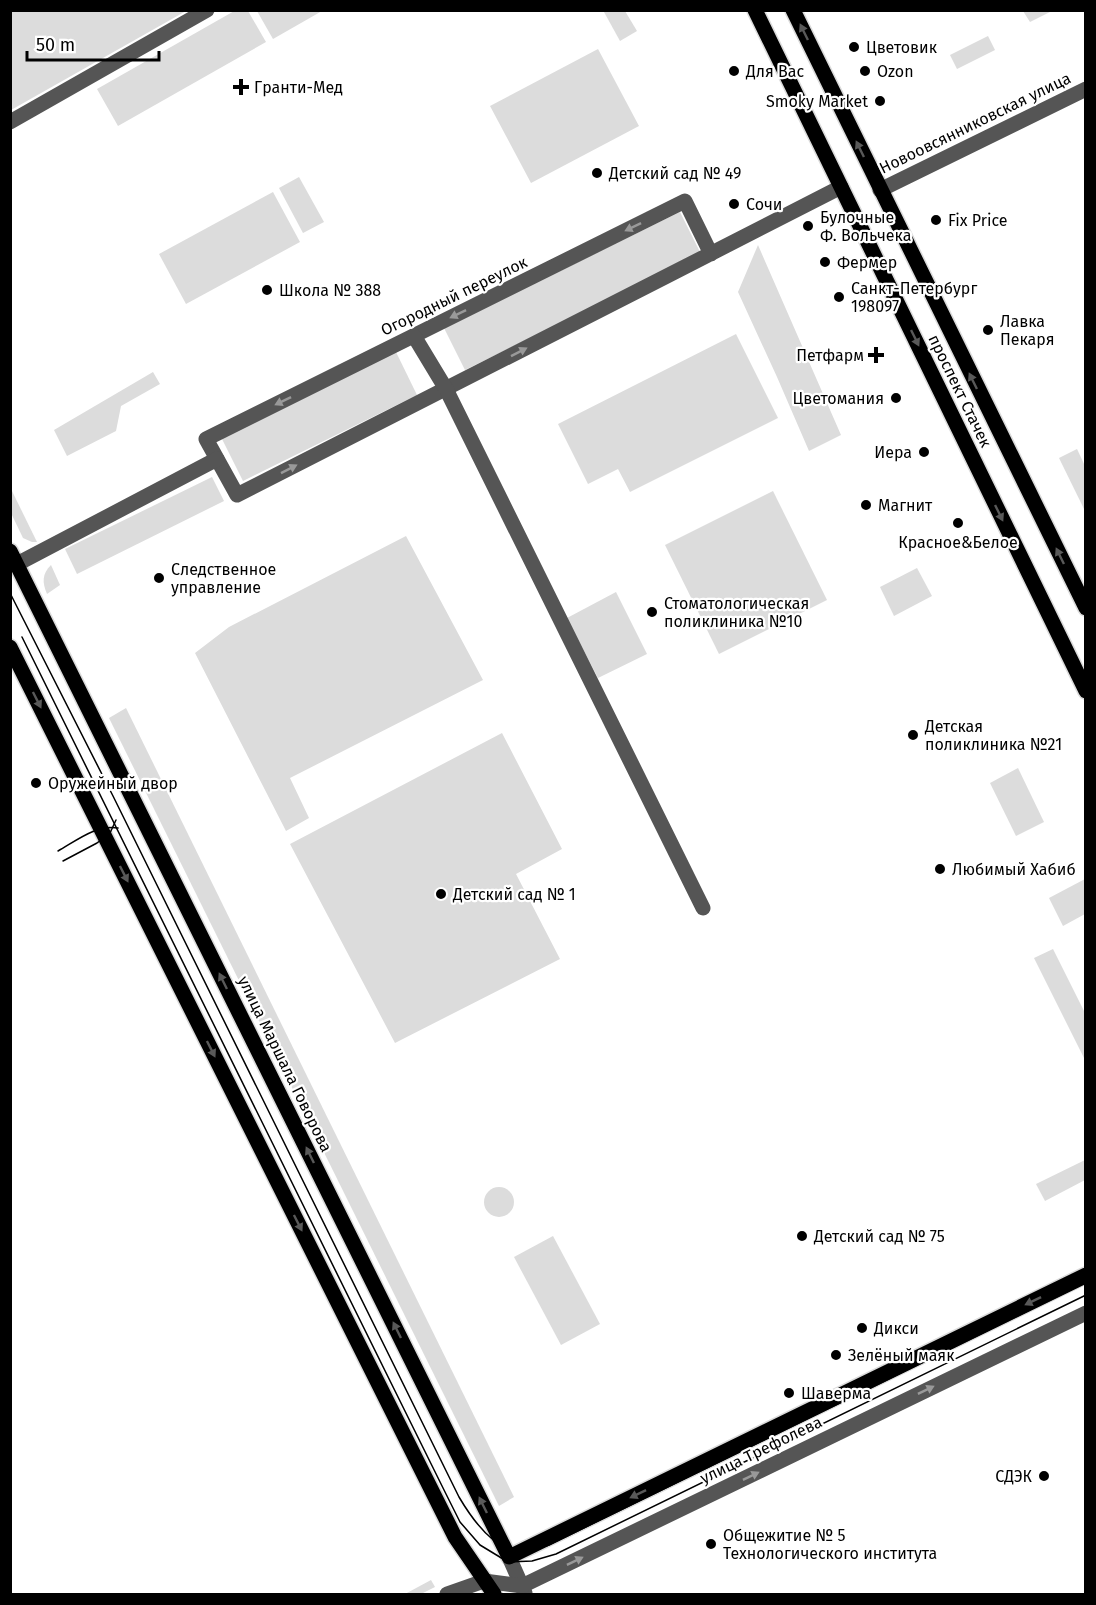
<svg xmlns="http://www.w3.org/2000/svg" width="1096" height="1605" font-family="'Fira Sans',sans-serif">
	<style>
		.green { fill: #dcdcdc }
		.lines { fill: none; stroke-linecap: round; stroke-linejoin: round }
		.major-casing { stroke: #dbdbdb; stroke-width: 18 }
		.minor { stroke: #555; stroke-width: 15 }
		.major { stroke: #000; stroke-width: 15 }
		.tram { stroke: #000; stroke-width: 1.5 }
		.oneway { fill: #595959 }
		.oneway2 { fill: #999 }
		.poi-dot { fill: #000; stroke: #fff; stroke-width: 2 }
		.labels { text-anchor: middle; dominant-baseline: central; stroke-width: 4.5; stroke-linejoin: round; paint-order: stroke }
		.poi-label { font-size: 16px; fill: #000; stroke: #fff; text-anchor: start }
		.street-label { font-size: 16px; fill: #000; stroke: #fff }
	</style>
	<rect width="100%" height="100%" fill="#fff"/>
	<g class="green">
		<polygon points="11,10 186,10 186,11 11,110"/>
		<polygon points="236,10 248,11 266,42 118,126 97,89"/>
		<polygon points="607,10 625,11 637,31 620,41 604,12"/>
		<polygon points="257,11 322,11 273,39"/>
		<polygon points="1023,11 1052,11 1030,22"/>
		<polygon points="988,36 995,50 957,69 950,55"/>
		<polygon points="598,49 639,126 531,183 490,106"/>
		<polygon points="299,177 324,222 303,233 279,188"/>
		<polygon points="273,192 300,242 186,304 159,254"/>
		<polygon points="680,212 701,254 465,370 444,328"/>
		<polygon points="758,245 841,435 809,451 777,377 738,292"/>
		<polygon points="736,334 778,418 630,492 618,469 588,484 558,424"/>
		<polygon points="396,352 417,395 243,481 221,437"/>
		<polygon points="153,372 160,384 121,406 116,431 67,456 54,430"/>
		<polygon points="1077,449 1085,466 1085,511 1059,458"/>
		<polygon points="212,477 224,501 77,574 65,549"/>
		<polygon points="11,489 37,542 32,542 23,538 11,513"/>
		<polygon points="773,491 827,600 719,654 665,545"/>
		<polygon points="406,536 483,680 290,778 309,818 286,831 195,653 229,627"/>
		<path d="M51 565 60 585 47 594C42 582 42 574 51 565Z"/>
		<polygon points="917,568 932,596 894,616 880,587"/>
		<polygon points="616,592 647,654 598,678 567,618"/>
		<polygon points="126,708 514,1497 499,1506 109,718"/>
		<polygon points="502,733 562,849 516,874 560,959 395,1043 290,844"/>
		<polygon points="1018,768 1044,822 1016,836 990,783"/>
		<polygon points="1085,879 1085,914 1063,926 1049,898"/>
		<polygon points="1053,949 1085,1013 1085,1060 1034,958"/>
		<polygon points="1085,1160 1085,1180 1045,1201 1036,1184"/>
		<circle cx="499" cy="1202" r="15"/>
		<polygon points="553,1236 600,1324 561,1345 514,1257"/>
		<polygon points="431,1580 435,1587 421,1594 405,1594"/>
	</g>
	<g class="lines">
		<g class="major-casing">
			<g id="major">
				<polyline points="755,10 1086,691"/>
				<polyline points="793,10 1086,608"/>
				<polyline points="10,551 509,1557 1086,1275"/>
				<polyline points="10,647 455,1537 494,1594"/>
			</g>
		</g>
		<g class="minor">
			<polyline points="10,122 207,10"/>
			<polyline points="880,190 1086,89"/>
			<polyline points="711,254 685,201 206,439 237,495 665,277 841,187"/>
			<polyline points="414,336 446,389 703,908"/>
			<polyline points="17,564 217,459"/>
			<polyline points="509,1557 525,1593"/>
			<polyline points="447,1594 484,1581 522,1586 1086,1313"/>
		</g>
		<use href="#major" class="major"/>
		<g class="tram">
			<path d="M10 593 113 796 459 1497C472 1519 497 1555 526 1551 534 1550 542 1547 549 1545L1086 1283"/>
			<polyline points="22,637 446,1494 460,1522 480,1545 508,1562 532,1561 556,1554 1086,1295"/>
			<path d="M58 851C76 841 97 824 118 828"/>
			<polyline points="63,861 97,843 110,833 116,820"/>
		</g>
	</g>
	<defs><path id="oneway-solid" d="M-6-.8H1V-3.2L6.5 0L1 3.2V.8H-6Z" transform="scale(1.5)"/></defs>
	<g class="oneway">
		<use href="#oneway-solid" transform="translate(804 32) rotate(-116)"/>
		<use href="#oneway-solid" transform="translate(860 149) rotate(-116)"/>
		<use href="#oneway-solid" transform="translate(915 338) rotate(64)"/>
		<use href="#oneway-solid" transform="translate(973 381) rotate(-116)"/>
		<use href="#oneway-solid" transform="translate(999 513) rotate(64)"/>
		<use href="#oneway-solid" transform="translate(1060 556) rotate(-116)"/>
		<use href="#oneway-solid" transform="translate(37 700) rotate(63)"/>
		<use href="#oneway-solid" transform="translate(124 874) rotate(63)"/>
		<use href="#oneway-solid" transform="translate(223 981) rotate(-116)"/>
		<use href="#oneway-solid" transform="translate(211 1049) rotate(63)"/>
		<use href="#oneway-solid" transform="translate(310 1155) rotate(-116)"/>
		<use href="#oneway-solid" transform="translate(298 1223) rotate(63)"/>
		<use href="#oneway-solid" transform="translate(1033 1301) rotate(154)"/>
		<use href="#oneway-solid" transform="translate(397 1330) rotate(-116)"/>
		<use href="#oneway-solid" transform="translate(638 1494) rotate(154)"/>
		<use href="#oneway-solid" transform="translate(483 1505) rotate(-116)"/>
	</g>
	<g class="oneway2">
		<use href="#oneway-solid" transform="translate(633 227) rotate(154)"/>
		<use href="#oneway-solid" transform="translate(458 314) rotate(154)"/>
		<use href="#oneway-solid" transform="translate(519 352) rotate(-27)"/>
		<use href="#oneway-solid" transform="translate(283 401) rotate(154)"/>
		<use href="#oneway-solid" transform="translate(289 469) rotate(-27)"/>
		<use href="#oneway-solid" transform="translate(926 1390) rotate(-26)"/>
		<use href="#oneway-solid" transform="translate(751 1476) rotate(-26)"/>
		<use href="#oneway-solid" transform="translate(575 1561) rotate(-26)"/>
	</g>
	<g class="poi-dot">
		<circle cx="854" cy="47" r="6"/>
		<circle cx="734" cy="71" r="6"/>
		<circle cx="865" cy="71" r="6"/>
		<path d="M238 78h6v6h6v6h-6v6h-6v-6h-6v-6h6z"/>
		<circle cx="880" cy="101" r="6"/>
		<circle cx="597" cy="173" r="6"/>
		<circle cx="734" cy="204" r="6"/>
		<circle cx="936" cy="220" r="6"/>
		<circle cx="808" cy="226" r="6"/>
		<circle cx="825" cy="262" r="6"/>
		<circle cx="267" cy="290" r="6"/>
		<circle cx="839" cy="297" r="6"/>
		<circle cx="988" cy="330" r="6"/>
		<path d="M873 346h6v6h6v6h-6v6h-6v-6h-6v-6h6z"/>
		<circle cx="896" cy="398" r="6"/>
		<circle cx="924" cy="452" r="6"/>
		<circle cx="866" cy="505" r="6"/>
		<circle cx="958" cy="523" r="6"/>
		<circle cx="159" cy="578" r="6"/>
		<circle cx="652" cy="612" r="6"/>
		<circle cx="913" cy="735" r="6"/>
		<circle cx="36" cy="783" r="6"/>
		<circle cx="940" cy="869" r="6"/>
		<circle cx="441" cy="894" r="6"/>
		<circle cx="802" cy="1236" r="6"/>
		<circle cx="862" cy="1328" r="6"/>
		<circle cx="836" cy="1355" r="6"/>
		<circle cx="789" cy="1393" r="6"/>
		<circle cx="1044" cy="1476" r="6"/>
		<circle cx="711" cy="1544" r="6"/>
	</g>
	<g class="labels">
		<g class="poi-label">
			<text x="866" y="47">Цветовик</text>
			<text x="746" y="71">Для Вас</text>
			<text x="877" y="71">Ozon</text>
			<text x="254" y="87">Гранти-Мед</text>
			<text x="868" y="101" text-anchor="end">Smoky Market</text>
			<text x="609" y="173">Детский сад № 49</text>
			<text x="746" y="204">Сочи</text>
			<text x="820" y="217">Булочные<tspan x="820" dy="18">Ф. Вольчека</tspan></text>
			<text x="948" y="220">Fix Price</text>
			<text x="837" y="262">Фермер</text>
			<text x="851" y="288">Санкт-Петербург<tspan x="851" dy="18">198097</tspan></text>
			<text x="279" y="290">Школа № 388</text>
			<text x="1000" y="321">Лавка<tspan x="1000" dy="18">Пекаря</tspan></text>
			<text x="864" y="355" text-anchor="end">Петфарм</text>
			<text x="884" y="398" text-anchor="end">Цветомания</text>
			<text x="912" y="452" text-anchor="end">Иера</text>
			<text x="878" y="505">Магнит</text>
			<text x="958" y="542" text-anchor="middle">Красное&amp;Белое</text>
			<text x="171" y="569">Следственное<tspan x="171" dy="18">управление</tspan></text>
			<text x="664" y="603">Стоматологическая<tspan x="664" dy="18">поликлиника №10</tspan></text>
			<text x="925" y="726">Детская<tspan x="925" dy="18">поликлиника №21</tspan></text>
			<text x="48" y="783">Оружейный двор</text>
			<text x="952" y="869">Любимый Хабиб</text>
			<text x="453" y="894">Детский сад № 1</text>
			<text x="814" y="1236">Детский сад № 75</text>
			<text x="874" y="1328">Дикси</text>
			<text x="848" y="1355">Зелёный маяк</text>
			<text x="801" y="1393">Шаверма</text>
			<text x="1032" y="1476" text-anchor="end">СДЭК</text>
			<text x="723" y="1535">Общежитие № 5<tspan x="723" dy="18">Технологического института</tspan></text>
		</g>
		<g class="street-label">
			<text transform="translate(975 123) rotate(-26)">Новоовсянниковская улица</text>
			<text transform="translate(454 296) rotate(-26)">Огородный переулок</text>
			<text transform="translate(960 391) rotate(64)">проспект Стачек</text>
			<text transform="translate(285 1064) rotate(64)">улица Маршала Говорова</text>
			<text transform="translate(761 1450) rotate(-26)">улица Трефолева</text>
		</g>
	</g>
	<rect width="1096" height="1605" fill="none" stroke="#000000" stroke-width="24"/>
	<path d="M27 51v9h132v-9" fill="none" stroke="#000000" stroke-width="3"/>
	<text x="36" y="51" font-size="18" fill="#000000" stroke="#ffffff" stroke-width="4.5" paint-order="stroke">50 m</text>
</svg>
